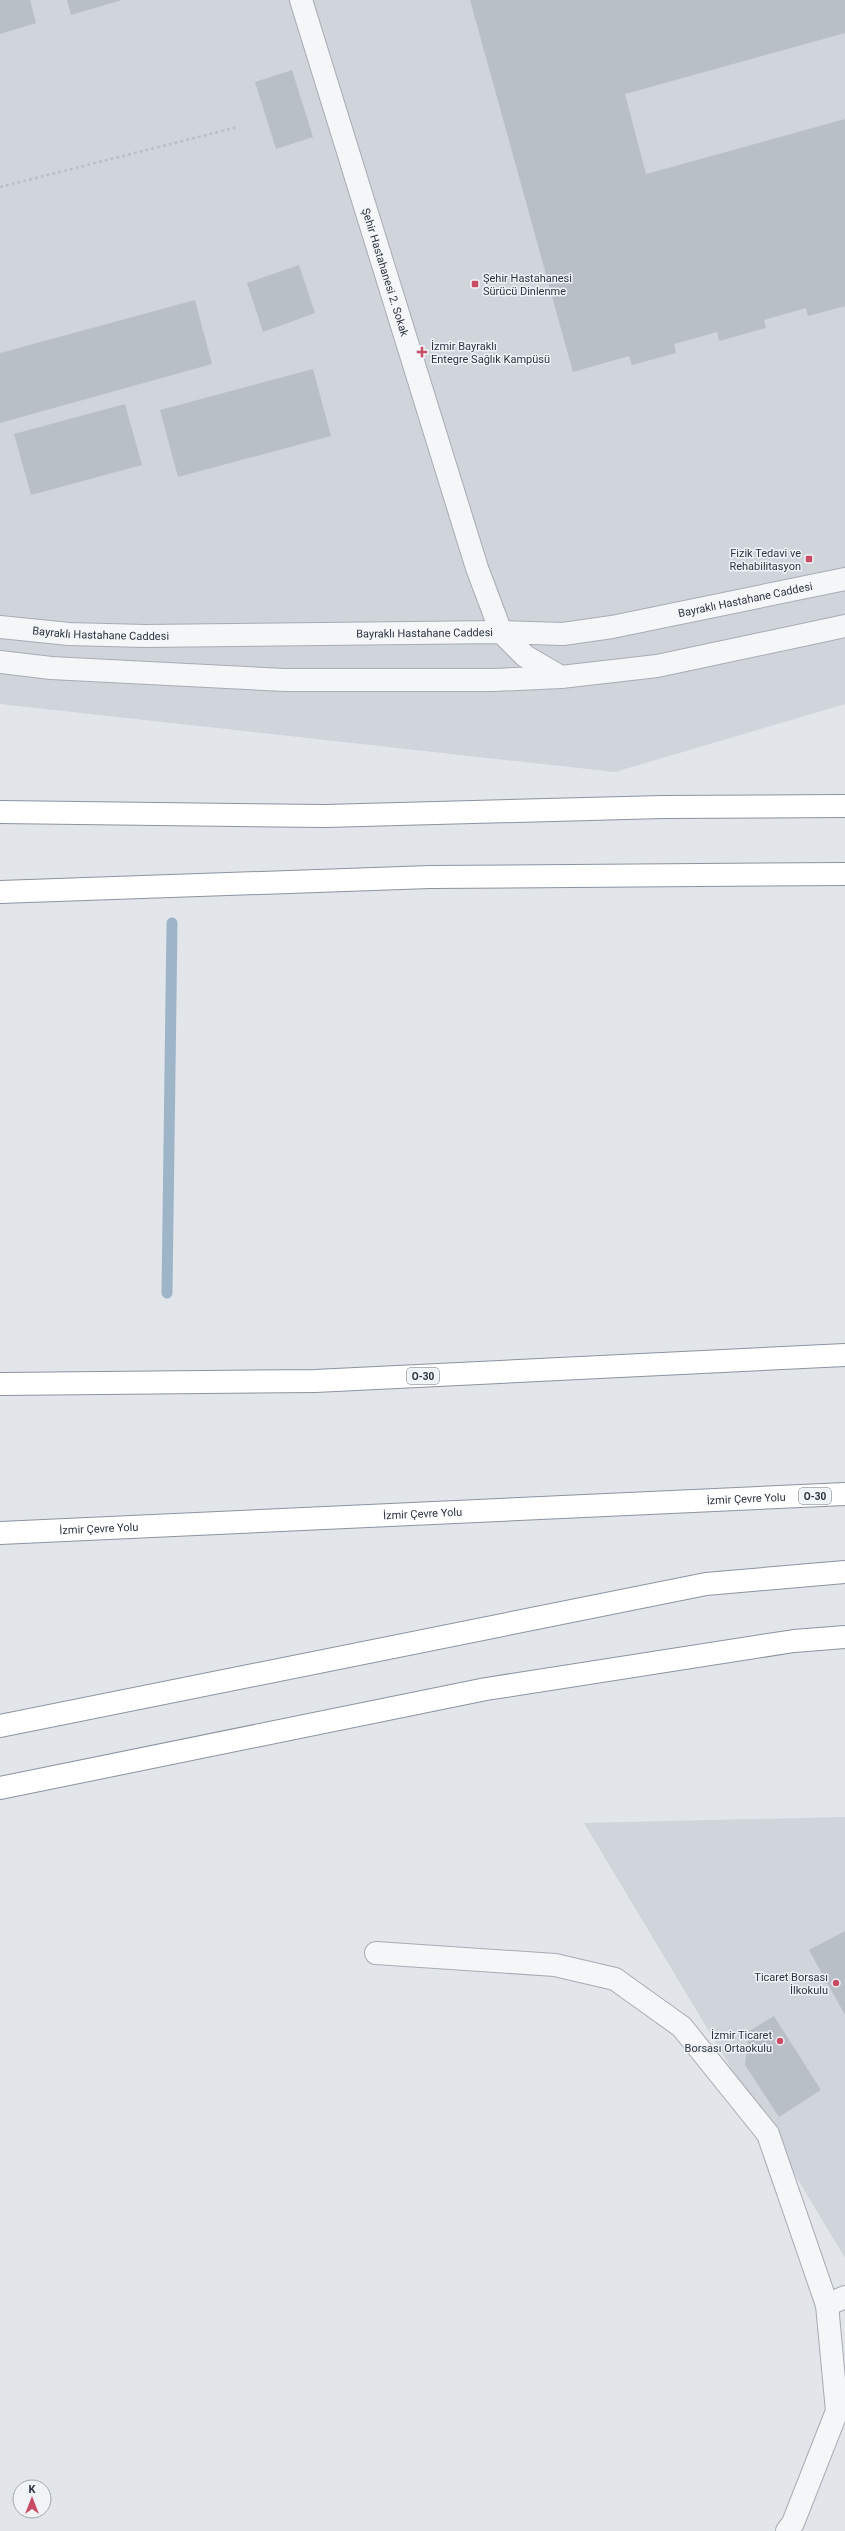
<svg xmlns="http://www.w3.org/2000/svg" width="845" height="2531" font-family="Roboto,sans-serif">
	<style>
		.built { fill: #d0d5db }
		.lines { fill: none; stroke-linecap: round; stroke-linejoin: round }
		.stream { stroke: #9eb5c8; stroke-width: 11 }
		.building { fill: #b9bfc6 }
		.minor-casing { stroke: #a7acb4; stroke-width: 24 }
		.highway-casing { stroke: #8a94a0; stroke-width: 24 }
		.path { stroke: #bbc0c5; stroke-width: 2.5; stroke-dasharray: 3 3; stroke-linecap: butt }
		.minor { stroke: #f4f6f8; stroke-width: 22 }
		.highway { stroke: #fff; stroke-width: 22 }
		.poi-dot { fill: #c94c67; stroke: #f1f4f7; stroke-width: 1.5 }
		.labels { text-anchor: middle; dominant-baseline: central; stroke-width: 3; stroke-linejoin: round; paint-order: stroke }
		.shield { fill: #f1f4f7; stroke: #666e78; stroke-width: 1 }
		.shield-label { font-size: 10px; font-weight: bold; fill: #2a3441 }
		.street-label { font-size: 11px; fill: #2a3441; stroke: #f1f4f7 }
		.poi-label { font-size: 11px; fill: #2a3441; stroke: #f1f4f7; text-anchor: end }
	</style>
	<rect width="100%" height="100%" fill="#e2e5ea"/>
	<g class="built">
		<polygon points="0,0 845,0 845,704 615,772 0,704"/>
		<polygon points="845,1817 845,2258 584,1823"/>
	</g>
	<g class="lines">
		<polyline class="stream" points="167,1293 172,923"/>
	</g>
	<g class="building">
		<polygon points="0,0 30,0 36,23 0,34"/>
		<polygon points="67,0 122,0 71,15"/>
		<polygon points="470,0 845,0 845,33 625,94 646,174 845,119 845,306 808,316 806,308 764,320 766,328 719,341 717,332 674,344 676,353 632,365 629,356 573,372"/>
		<polygon points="292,70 313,137 276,149 255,82"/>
		<polygon points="299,265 315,313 263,332 247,283"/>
		<polygon points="195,300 212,364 0,423 0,353"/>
		<polygon points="313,369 331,436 178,477 160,410"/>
		<polygon points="125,404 142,465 31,495 14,434"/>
		<polygon points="845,1931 845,2015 809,1950"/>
		<polygon points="774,2016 821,2090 779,2117 745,2065 749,2031"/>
	</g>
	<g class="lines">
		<g class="minor-casing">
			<g id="minor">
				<path id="s1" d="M301 0 477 568 501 632 525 656 561 677"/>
				<path id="s2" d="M0 627 69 634 145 636 501 632 563 634 612 627 845 579"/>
				<polyline points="0,662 51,668 285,680 494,680 561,677 657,666 845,626"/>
				<polyline points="376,1953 555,1965 615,1979 682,2027 768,2134 827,2305 837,2411 793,2523 787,2531"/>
				<polyline points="827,2305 845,2297"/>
			</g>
		</g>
		<g class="highway-casing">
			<g id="highway">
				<polyline points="0,812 325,816 663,807 845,806"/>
				<polyline points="0,892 430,877 845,874"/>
				<polyline points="0,1384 315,1381 845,1355"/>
				<path id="s3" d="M0 1533 845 1494"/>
				<polyline points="0,1726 706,1584 845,1572"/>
				<polyline points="0,1788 486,1689 794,1641 845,1637"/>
			</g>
		</g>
		<polyline class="path" points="0,187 238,127"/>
		<use href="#minor" class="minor"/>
		<use href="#highway" class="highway"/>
	</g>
	<g class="poi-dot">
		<rect x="471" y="280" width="8" height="8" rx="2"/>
		<path d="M420 346h4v4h4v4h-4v4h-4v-4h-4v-4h4z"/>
		<rect x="805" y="555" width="8" height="8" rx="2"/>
		<circle cx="836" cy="1983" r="4"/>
		<circle cx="780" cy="2041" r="4"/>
	</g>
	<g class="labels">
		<g class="shield">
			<rect x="407" y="1368" width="32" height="16" rx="3"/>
			<rect x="799" y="1488" width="32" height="16" rx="3"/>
		</g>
		<g class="shield-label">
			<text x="423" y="1376">O-30</text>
			<text x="815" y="1496">O-30</text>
		</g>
		<g class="street-label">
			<text stroke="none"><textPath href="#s1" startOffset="285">Şehir Hastahanesi 2. Sokak</textPath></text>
			<text stroke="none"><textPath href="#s2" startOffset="749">Bayraklı Hastahane Caddesi</textPath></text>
			<text stroke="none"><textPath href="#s2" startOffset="101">Bayraklı Hastahane Caddesi</textPath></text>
			<text stroke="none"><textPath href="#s2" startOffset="425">Bayraklı Hastahane Caddesi</textPath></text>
			<text stroke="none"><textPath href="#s3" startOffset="747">İzmir Çevre Yolu</textPath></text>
			<text stroke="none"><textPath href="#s3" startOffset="423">İzmir Çevre Yolu</textPath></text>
			<text stroke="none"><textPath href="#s3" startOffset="99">İzmir Çevre Yolu</textPath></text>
		</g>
		<g class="poi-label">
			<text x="483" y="278" text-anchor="start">Şehir Hastahanesi<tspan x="483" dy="13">Sürücü Dinlenme</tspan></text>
			<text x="431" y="346" text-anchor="start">İzmir Bayraklı<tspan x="431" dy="13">Entegre Sağlık Kampüsü</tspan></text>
			<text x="801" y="553">Fizik Tedavi ve<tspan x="801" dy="13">Rehabilitasyon</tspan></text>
			<text x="828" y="1977">Ticaret Borsası<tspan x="828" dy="13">İlkokulu</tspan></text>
			<text x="772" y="2035">İzmir Ticaret<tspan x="772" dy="13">Borsası Ortaokulu</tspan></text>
		</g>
	</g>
	<g transform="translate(32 2499)"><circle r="19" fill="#f1f4f7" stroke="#a1a7ae"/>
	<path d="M0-3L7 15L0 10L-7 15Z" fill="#c94c67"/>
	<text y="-6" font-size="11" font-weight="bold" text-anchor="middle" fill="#2a3441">K</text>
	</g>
</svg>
